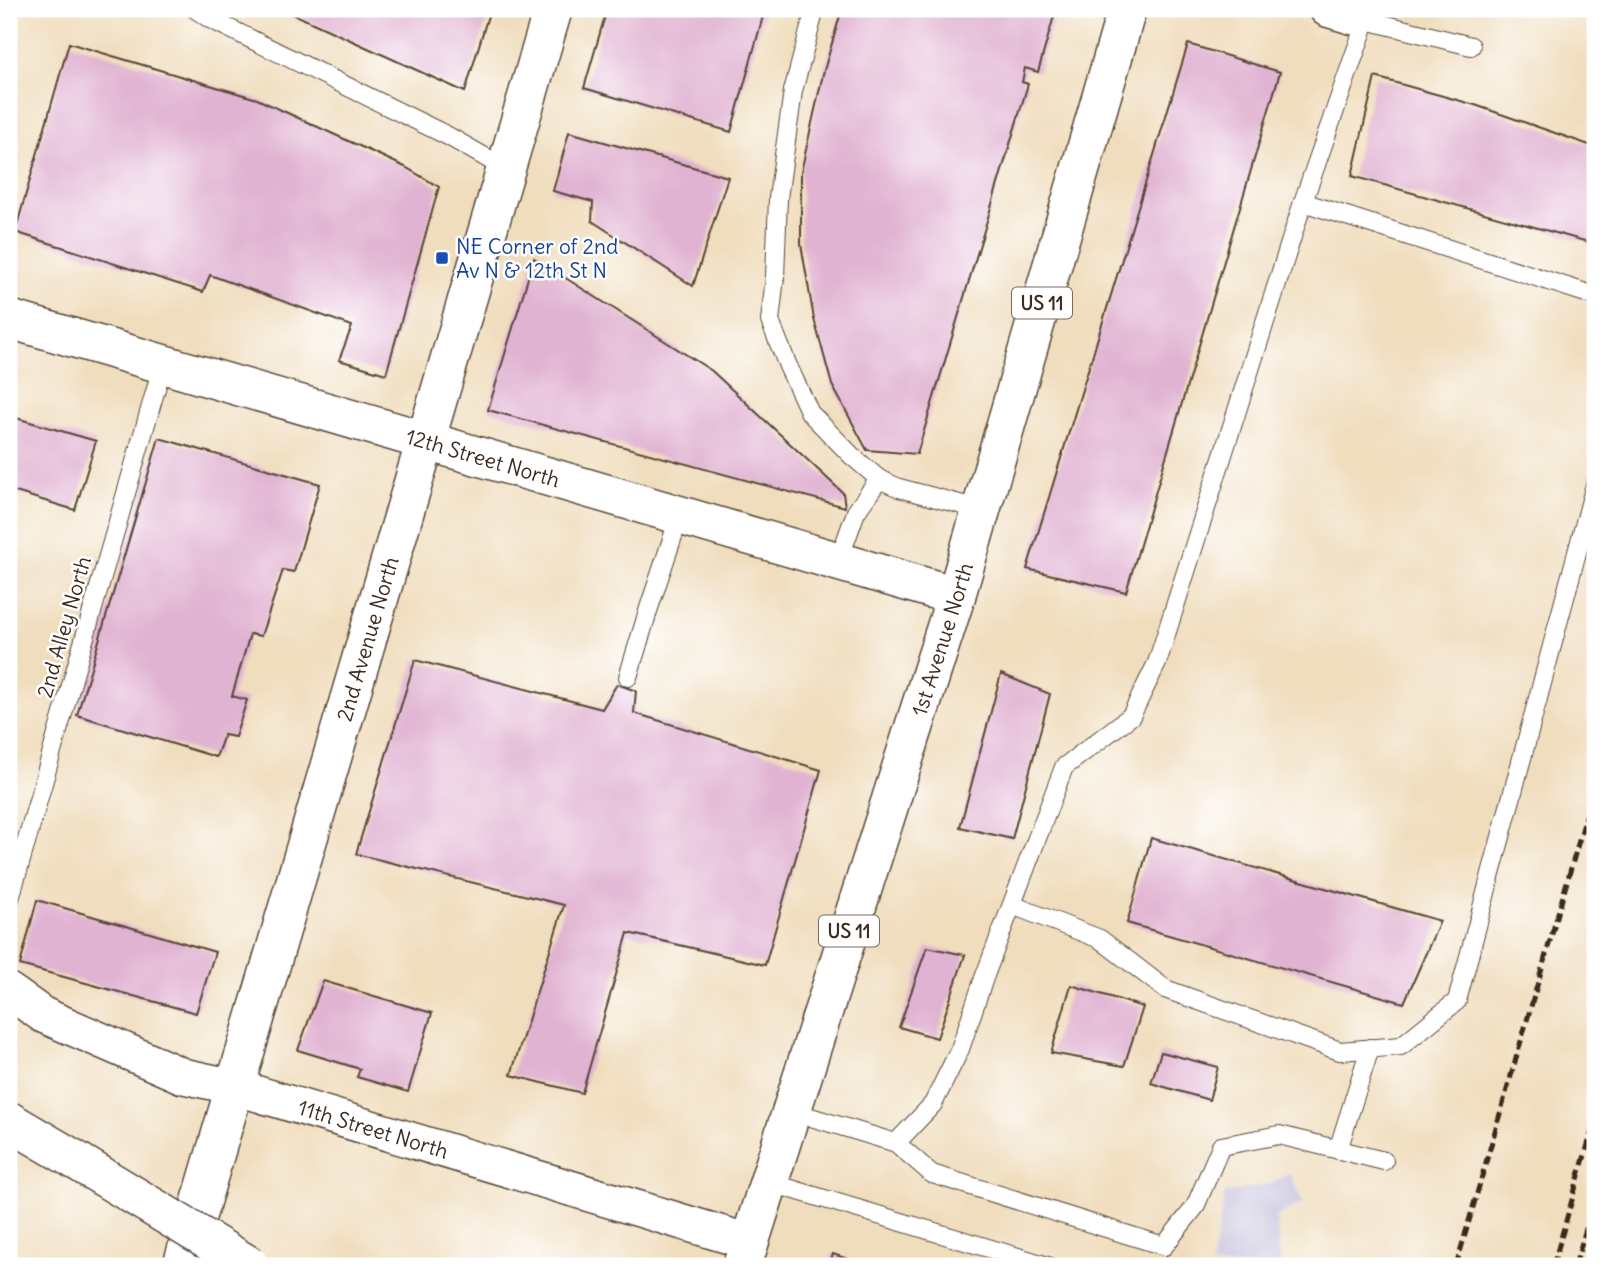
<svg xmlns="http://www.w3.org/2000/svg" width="1604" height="1275" font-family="Delius,sans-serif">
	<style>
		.industrial { fill: #c4c0db }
		.building { fill: #e1b3d2 }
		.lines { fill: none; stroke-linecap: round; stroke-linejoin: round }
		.service-casing { stroke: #564536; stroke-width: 20 }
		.minor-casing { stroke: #564536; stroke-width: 38 }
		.secondary-casing { stroke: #564536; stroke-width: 41 }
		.primary-casing { stroke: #564536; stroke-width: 41 }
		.motorway-casing { stroke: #564536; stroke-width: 41 }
		.service { stroke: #fff; stroke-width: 18 }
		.minor { stroke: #fff; stroke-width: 35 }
		.secondary { stroke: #fff; stroke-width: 38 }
		.primary { stroke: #fff; stroke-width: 38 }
		.motorway { stroke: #fff; stroke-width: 38 }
		.rail { stroke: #3b2a1e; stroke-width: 5; stroke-dasharray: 10 5; stroke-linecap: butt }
		.motorway-bridge-casing { stroke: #564536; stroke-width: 41; stroke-linecap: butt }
		.motorway-bridge { stroke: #fff; stroke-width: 38 }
		.transit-dot { fill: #1a4fb4; stroke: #fff; stroke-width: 2.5 }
		.labels { text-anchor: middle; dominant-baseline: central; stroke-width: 5; stroke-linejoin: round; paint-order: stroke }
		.shield { fill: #fff; stroke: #766a62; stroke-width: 2 }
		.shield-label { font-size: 19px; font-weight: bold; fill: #3b2a1e }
		.transit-label { font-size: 21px; fill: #164399; stroke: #fff; text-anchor: start }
		.street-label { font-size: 21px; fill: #3b2a1e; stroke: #fff }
	</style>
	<rect width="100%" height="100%" fill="#fff"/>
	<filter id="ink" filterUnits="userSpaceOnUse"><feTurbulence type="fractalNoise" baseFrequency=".0143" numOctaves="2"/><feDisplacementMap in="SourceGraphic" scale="14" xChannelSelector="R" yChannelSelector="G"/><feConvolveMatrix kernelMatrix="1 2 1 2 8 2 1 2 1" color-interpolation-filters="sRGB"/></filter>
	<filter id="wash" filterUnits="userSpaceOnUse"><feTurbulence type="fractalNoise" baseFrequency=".00686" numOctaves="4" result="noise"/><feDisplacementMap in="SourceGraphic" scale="28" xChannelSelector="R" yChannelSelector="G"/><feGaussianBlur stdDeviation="1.57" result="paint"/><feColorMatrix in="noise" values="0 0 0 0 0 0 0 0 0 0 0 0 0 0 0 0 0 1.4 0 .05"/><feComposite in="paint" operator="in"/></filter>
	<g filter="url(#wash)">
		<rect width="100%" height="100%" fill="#f0ddbd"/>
		<polygon class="industrial" points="1290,1173 1303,1203 1276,1216 1281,1266 1211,1266 1225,1193 1271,1184"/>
		<g id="blocks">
			<g class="building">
				<polygon points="282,9 490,9 465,92"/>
				<polygon points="607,9 765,9 731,132 584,88"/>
				<polygon points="842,9 1056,9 1038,72 1025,68 1022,82 1028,84 917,454 867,450 832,385 814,319 801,244 801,172 823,74"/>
				<polygon points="69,43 257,99 405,167 439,187 386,374 339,360 352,326 210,275 203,292 15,232"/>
				<polygon points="1188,44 1280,72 1126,592 1027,569"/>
				<polygon points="1375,77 1475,105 1595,147 1595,244 1352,176"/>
				<polygon points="569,132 728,177 693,286 592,221 593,202 553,191"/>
				<polygon points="534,258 712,371 843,493 845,507 488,410"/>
				<polygon points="9,416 96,441 75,510 9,490"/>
				<polygon points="159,438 320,484 294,572 283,570 261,636 250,634 232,696 247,700 235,737 224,735 216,757 77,715"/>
				<polygon points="415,660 602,709 617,684 636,691 634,713 821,770 765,965 628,933 582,1093 511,1075 564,905 356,854"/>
				<polygon points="1001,674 1050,694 1012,839 960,827"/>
				<polygon points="1151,838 1440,921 1404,1003 1127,923"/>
				<polygon points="37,900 215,952 196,1013 20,965"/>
				<polygon points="927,947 965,955 937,1038 899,1027"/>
				<polygon points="323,981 432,1013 408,1092 357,1077 360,1069 298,1050"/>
				<polygon points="1071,985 1143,1007 1124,1066 1051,1053"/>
				<polygon points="1161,1052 1218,1067 1209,1100 1151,1083"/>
				<polygon points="833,1254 868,1266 829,1266"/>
			</g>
		</g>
	</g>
	<g filter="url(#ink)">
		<use href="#blocks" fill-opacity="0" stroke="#564536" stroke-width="2"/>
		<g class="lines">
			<g class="service-casing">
				<g id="service">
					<polyline points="195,9 210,19 448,136 506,169"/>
					<polyline points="815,9 793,91 778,198 775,277 770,321 788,366 810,413 852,456 879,479 899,488 982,510"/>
					<polyline points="1354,17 1471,46"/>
					<polyline points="1303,202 1595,296"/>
					<polyline points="838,562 856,512 879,479"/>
					<polyline points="628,677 649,608 680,515"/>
					<polyline points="9,902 163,364"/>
					<polyline points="1012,905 1100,939 1165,989 1340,1051 1401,1046 1457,1001 1595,485"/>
					<polyline points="791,1111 896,1143 932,1174 1164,1246 1195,1207 1221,1146 1279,1135 1384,1161"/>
					<polyline points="896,1143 933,1104 960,1049 984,978 1064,767 1131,716 1157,663 1303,202 1363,30 1354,17"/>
					<polyline points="1338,1150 1370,1048"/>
					<polyline points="768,1182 1048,1266"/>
				</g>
			</g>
			<g class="minor-casing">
				<g id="minor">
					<polyline points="1327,9 1354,17"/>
					<path id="s1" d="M9 991 43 1015 183 1076 235 1087 749 1242"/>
				</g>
			</g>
			<g class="secondary-casing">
				<g id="secondary">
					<path id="s2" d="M182 1266 553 9"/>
				</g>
			</g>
			<g class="primary-casing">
				<g id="primary">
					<path id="s3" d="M9 319 956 596"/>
					<path id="s4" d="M742 1266 956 596 1127 9"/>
				</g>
			</g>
			<g class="motorway-casing">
				<polyline id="motorway" points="9,1121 77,1161"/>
			</g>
			<use href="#service" class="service"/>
			<use href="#minor" class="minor"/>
			<use href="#secondary" class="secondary"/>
			<use href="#primary" class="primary"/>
			<use href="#motorway" class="motorway"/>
			<g class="rail">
				<polyline points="1456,1266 1595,785"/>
				<polyline points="1553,1266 1595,1120"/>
				<polyline points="1575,1266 1595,1198"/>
			</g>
			<g class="motorway-bridge-casing">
				<polyline id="motorway-bridge" points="77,1161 250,1266"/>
			</g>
			<use href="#motorway-bridge" class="motorway-bridge"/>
		</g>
	</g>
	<rect class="transit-dot" x="435" y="251" width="14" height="14" rx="3.5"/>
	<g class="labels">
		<g class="shield">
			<rect x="1012" y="287.5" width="60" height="31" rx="5"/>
			<rect x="819" y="915.5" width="60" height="31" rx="5"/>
		</g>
		<g class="shield-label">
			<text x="1042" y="303">US 11</text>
			<text x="849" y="931">US 11</text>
		</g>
		<g class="transit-label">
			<text x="456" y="246">NE Corner of 2nd<tspan x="456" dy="24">Av N &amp; 12th St N</tspan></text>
		</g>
		<g class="street-label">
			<text stroke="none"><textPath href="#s3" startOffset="494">12th Street North</textPath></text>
			<text transform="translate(64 627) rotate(-74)">2nd Alley North</text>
			<text stroke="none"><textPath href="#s2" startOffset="654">2nd Avenue North</textPath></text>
			<text stroke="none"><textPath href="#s4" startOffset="658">1st Avenue North</textPath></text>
			<text stroke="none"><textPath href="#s1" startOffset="392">11th Street North</textPath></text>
		</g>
	</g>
	<rect width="1604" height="1275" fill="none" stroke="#fff" stroke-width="35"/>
</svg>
